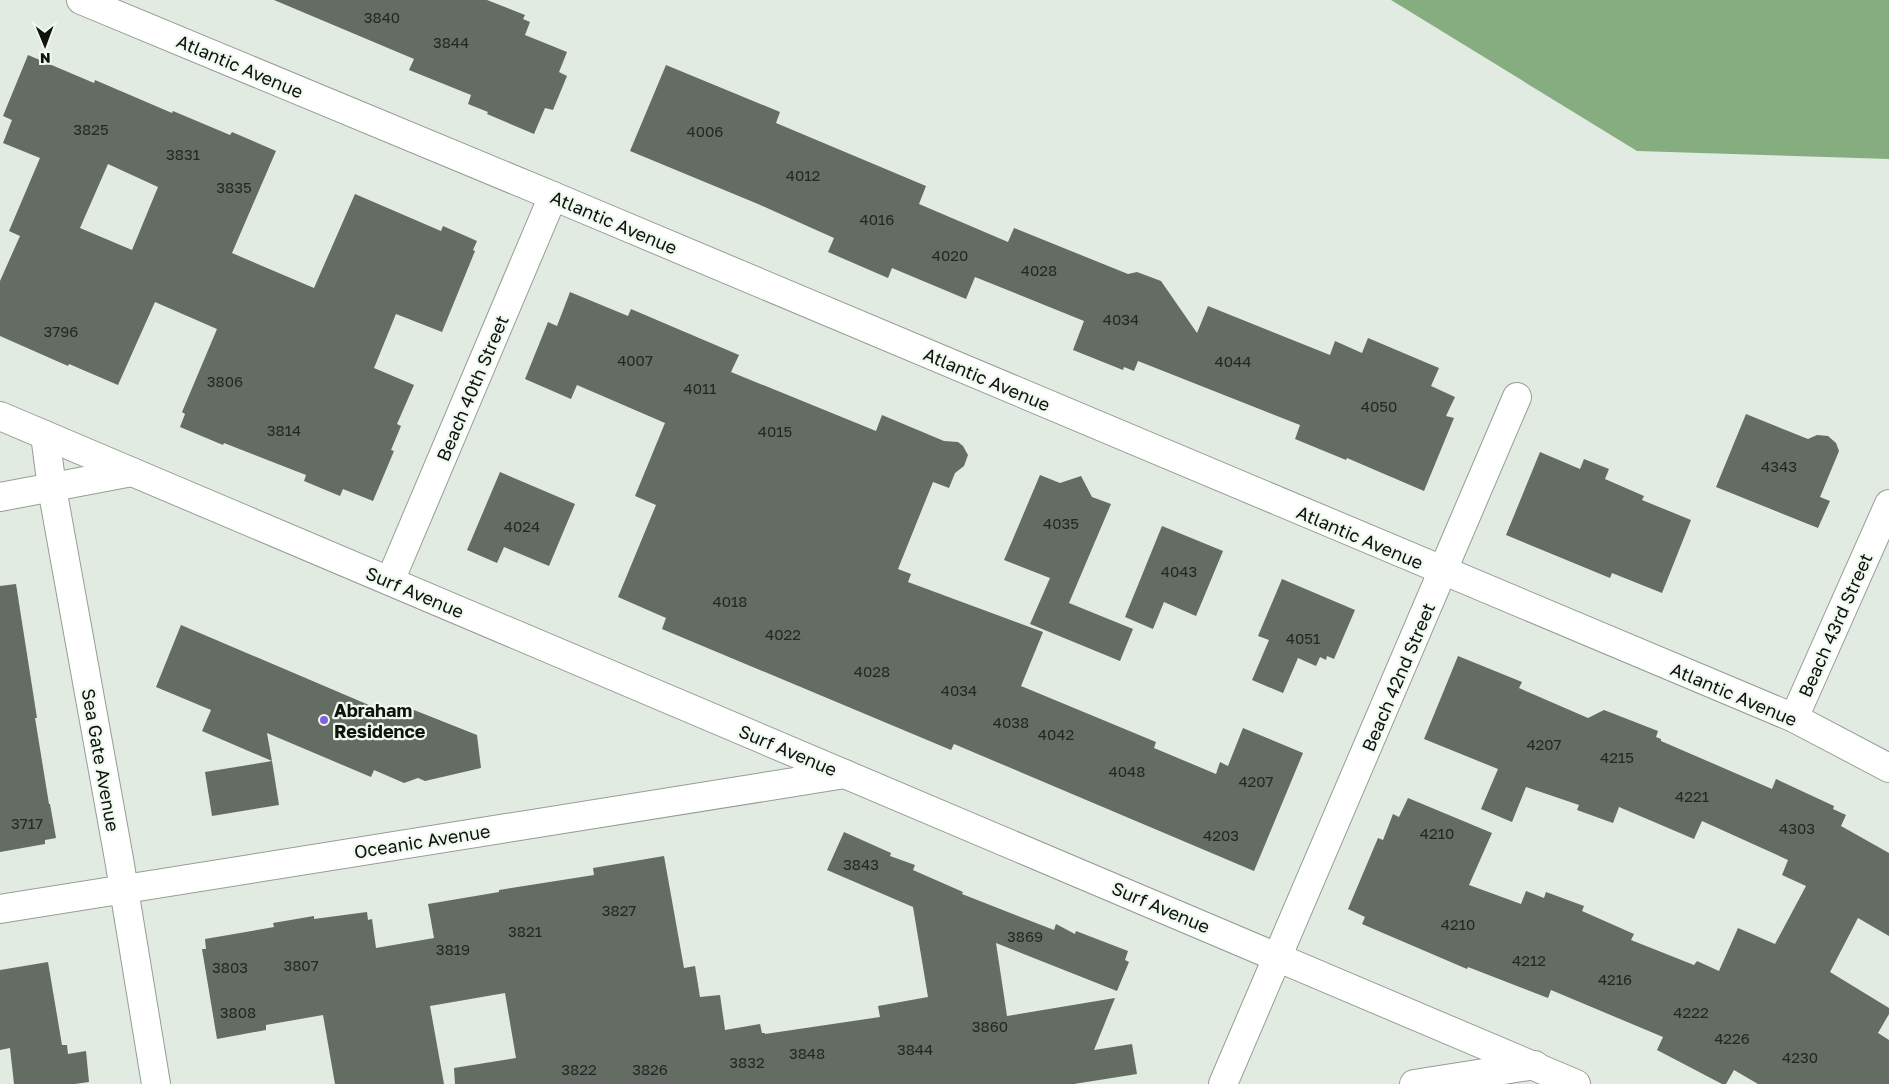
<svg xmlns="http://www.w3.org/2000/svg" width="1889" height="1084" font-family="'Golos Text',sans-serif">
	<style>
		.water { fill: #86ad80 }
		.building { fill: #646c63; fill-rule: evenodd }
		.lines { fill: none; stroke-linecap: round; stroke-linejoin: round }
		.minor-casing { stroke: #969e94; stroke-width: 30 }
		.minor { stroke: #fff; stroke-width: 28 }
		.poi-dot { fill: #8062dd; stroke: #eff9ee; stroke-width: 2 }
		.labels { text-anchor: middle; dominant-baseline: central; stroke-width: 4.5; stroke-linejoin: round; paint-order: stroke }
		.number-label { font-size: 15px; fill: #242824 }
		.street-label { font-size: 18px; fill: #0f120f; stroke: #eff9ee }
		.poi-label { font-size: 18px; font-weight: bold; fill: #0f120f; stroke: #eff9ee; text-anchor: start }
	</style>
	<rect width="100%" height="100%" fill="#e2ebe1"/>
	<polygon class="water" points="1391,0 1889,0 1889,159 1637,151"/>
	<g class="building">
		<polygon points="274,0 487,0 525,15 523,19 530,22 525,35 567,52 559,72 567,76 553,110 545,108 534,134 487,114 488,112 468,104 471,95 409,70 414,59"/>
		<path d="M28 55 94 83 95 80 172 113 173 111 230 135 232 132 276 151 232 253 314 288 355 194 441 231 443 226 477 241 473 250 475 251 442 332 396 314 374 368 414 385 397 424 401 426 391 450 394 451 373 501 343 489 340 496 304 481 306 475 224 443 223 445 180 427 185 414 182 412 217 329 155 302 118 385 69 364 68 366 0 336V281L20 236 9 231 40 158 3 143 12 120 3 116ZM108 164 158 187 132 250 80 228Z"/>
		<polygon points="666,65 780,112 776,123 926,186 919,204 1008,242 1014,228 1128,274 1137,272 1161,281 1197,333 1208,306 1330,355 1335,341 1362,353 1368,338 1439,368 1431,386 1455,397 1446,416 1454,418 1424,491 1347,458 1346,460 1295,439 1300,425 1138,361 1134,371 1124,367 1123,370 1073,350 1084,321 975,277 966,299 892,268 888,278 828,252 834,238 758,204 630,151"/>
		<polygon points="570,292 628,316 631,309 739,355 731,372 876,431 882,415 944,441 958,442 963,446 968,455 964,466 955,473 949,488 933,482 898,569 911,574 908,582 1043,632 1021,686 1156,742 1154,748 1216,774 1220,762 1228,766 1243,728 1303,753 1254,871 954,744 951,750 662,629 666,618 618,597 656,505 635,496 665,423 577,385 571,399 525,379 548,322 557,326"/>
		<polygon points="1746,414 1808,439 1817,435 1828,436 1836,443 1839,451 1820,497 1830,501 1818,528 1716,487"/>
		<polygon points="1540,452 1580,469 1584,459 1609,469 1605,479 1644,496 1642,500 1691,520 1662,593 1612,573 1610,578 1506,535"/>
		<polygon points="500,472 575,504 549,566 504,547 497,563 467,550"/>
		<polygon points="1040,475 1060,483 1081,476 1092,497 1111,504 1069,603 1133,629 1120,661 1030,624 1050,578 1004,560"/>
		<polygon points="1162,526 1223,551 1196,616 1164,602 1153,629 1125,617"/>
		<polygon points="1282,579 1355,610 1334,659 1327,656 1326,660 1320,657 1316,666 1298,658 1283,693 1252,680 1269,640 1258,636"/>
		<polygon points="16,584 37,718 35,718 49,804 50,804 56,838 45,840 45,844 0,852 0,586"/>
		<polygon points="181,625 397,717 414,710 477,735 481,768 425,781 418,778 404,783 374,770 371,777 267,733 272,761 202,731 211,710 156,687"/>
		<polygon points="1458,656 1522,682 1519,688 1588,718 1604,710 1658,731 1656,737 1661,739 1661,741 1772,789 1776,779 1834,806 1833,809 1846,815 1841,826 1889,853 1889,936 1858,918 1830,972 1889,1008 1889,1014 1878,1033 1889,1040 1889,1084 1758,1084 1734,1070 1726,1084 1722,1084 1657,1050 1663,1037 1551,990 1548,998 1468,967 1467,969 1362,924 1365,917 1348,909 1378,838 1383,840 1393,814 1399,817 1408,798 1492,833 1469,885 1521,904 1526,891 1544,898 1546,892 1584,906 1582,911 1634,934 1631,940 1694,965 1697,961 1719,971 1738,928 1775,944 1806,886 1782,875 1788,860 1702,821 1694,839 1619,807 1613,823 1577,810 1579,805 1526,787 1512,822 1481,809 1498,769 1424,739"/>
		<polygon points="272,761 279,805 212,816 205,772"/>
		<polygon points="844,832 891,853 890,856 915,865 913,870 963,892 962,894 1054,930 1056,924 1075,934 1076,931 1128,951 1125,960 1129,962 1117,991 996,943 1007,1016 1115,998 1094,1050 1132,1044 1137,1074 1074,1084 455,1084 454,1068 516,1058 505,993 430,1006 444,1084 335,1084 323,1015 266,1025 266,1030 217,1039 202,949 206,949 205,939 274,927 273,923 314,916 314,919 367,912 368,920 372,919 376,948 434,938 428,904 499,892 499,890 594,875 593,868 664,856 684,968 695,966 700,997 720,995 725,1030 760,1024 762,1033 765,1033 765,1034 880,1017 878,1006 928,997 913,907 827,870"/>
		<polygon points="48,962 62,1045 67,1045 68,1054 86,1051 89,1082 75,1084 14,1084 10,1048 0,1050 0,970"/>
	</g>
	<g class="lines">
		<g class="minor-casing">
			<g id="minor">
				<polyline points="81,0 553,196 1794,718 1889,768"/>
				<polyline points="0,416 1576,1084"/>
				<polyline points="45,435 52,488 119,859 156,1084"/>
				<polyline points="0,497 132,472"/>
				<polyline points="390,581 553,196"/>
				<polyline points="1794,718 1889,504"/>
				<polyline points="0,909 845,774"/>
				<polyline points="1223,1084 1517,397"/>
				<polyline points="1414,1084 1535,1065"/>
			</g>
		</g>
		<use href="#minor" class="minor"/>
	</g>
	<circle class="poi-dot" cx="324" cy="720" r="5"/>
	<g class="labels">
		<g class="number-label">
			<text x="382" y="17">3840</text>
			<text x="451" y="42">3844</text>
			<text x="91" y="129">3825</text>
			<text x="705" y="131">4006</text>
			<text x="183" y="154">3831</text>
			<text x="803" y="175">4012</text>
			<text x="234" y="187">3835</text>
			<text x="877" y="219">4016</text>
			<text x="950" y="255">4020</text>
			<text x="1039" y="270">4028</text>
			<text x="1121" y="319">4034</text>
			<text x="61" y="331">3796</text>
			<text x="635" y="360">4007</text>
			<text x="1233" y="361">4044</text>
			<text x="225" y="381">3806</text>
			<text x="700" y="388">4011</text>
			<text x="1379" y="406">4050</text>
			<text x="284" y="430">3814</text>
			<text x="775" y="431">4015</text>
			<text x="1779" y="466">4343</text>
			<text x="1061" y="523">4035</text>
			<text x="522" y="526">4024</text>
			<text x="1179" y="571">4043</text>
			<text x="730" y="601">4018</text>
			<text x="783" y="634">4022</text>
			<text x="1303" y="638">4051</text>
			<text x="872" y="671">4028</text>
			<text x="959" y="690">4034</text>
			<text x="1011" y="722">4038</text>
			<text x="1056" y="734">4042</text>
			<text x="1544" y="744">4207</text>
			<text x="1617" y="757">4215</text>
			<text x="1127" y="771">4048</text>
			<text x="1256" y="781">4207</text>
			<text x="1692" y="796">4221</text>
			<text x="27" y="823">3717</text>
			<text x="1797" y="828">4303</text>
			<text x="1437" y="833">4210</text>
			<text x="1221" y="835">4203</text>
			<text x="861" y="864">3843</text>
			<text x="619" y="910">3827</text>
			<text x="1458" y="924">4210</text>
			<text x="525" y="931">3821</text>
			<text x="1025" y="936">3869</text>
			<text x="453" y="949">3819</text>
			<text x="1529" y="960">4212</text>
			<text x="301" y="965">3807</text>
			<text x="230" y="967">3803</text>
			<text x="1615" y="979">4216</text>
			<text x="238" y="1012">3808</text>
			<text x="1691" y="1012">4222</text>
			<text x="990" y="1026">3860</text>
			<text x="1732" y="1038">4226</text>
			<text x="915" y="1049">3844</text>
			<text x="807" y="1053">3848</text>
			<text x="1800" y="1057">4230</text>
			<text x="747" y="1062">3832</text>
			<text x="579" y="1069">3822</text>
			<text x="650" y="1069">3826</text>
		</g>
		<g class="street-label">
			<text transform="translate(240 66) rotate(23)">Atlantic Avenue</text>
			<text transform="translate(614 222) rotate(23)">Atlantic Avenue</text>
			<text transform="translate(987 379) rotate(23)">Atlantic Avenue</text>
			<text transform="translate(472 388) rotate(-67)">Beach 40th Street</text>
			<text transform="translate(1360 537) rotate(23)">Atlantic Avenue</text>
			<text transform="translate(415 592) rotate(23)">Surf Avenue</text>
			<text transform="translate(1835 625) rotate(-66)">Beach 43rd Street</text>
			<text transform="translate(1398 677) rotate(-67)">Beach 42nd Street</text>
			<text transform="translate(1734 694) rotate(23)">Atlantic Avenue</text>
			<text transform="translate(788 750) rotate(23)">Surf Avenue</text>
			<text transform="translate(101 760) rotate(80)">Sea Gate Avenue</text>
			<text transform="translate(422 841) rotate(-9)">Oceanic Avenue</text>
			<text transform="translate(1161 907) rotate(23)">Surf Avenue</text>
		</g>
		<g class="poi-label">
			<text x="334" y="710">Abraham<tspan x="334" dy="21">Residence</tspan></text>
		</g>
	</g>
	<g transform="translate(45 45) rotate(179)" stroke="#eff9ee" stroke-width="4" paint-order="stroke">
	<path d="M0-4L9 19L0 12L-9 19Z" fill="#0f120f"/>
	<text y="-8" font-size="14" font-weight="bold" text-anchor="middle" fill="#0f120f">N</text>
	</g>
</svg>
